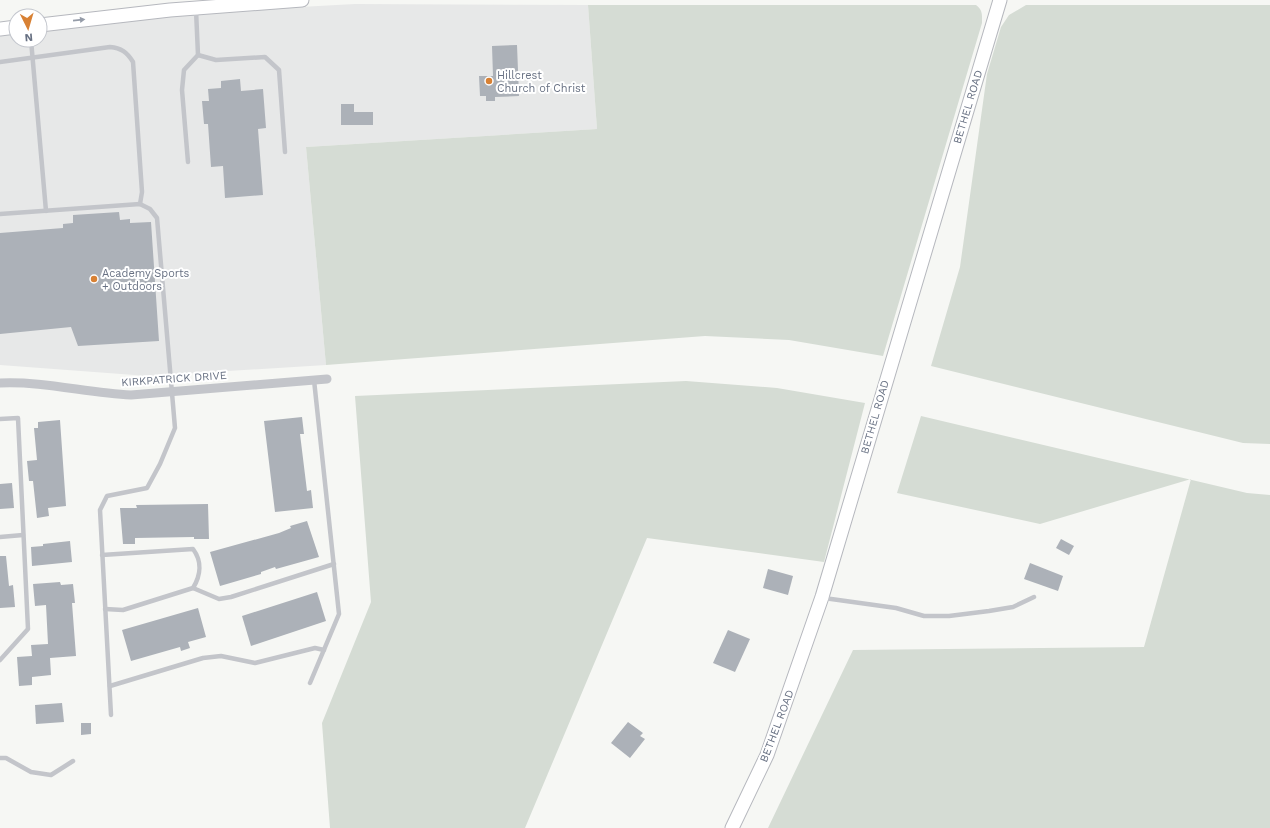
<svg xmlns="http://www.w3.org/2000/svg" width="1270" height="828" font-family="'Work Sans',sans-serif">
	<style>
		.built { fill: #e7e8e8 }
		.green { fill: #d5dcd4 }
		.building { fill: #acb1b8 }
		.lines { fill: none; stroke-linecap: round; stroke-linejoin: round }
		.secondary-casing { stroke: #b6b8be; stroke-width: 15 }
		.lane { stroke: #c3c5ca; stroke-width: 4.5 }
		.street { stroke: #c3c5ca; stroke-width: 9 }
		.secondary { stroke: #fff; stroke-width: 13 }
		.oneway { fill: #959ca8 }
		.poi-dot { fill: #d88134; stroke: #fff; stroke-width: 1.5 }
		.labels { text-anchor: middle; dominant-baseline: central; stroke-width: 4; stroke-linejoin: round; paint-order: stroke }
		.poi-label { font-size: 11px; fill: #687183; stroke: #fff; text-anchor: start }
		.street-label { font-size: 11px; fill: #687183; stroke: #fff }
	</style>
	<rect width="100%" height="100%" fill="#f6f7f4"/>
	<polygon class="built" points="355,4 588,5 597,129 306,147 326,365 148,376 0,365 0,35 16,33 16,40 40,40 40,29 172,14"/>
	<g class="green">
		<path d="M588 5H976C983 10 982 15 982 23L883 356 789 340 705 336 326 365 306 147 597 129Z"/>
		<polygon points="1026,5 1270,5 1270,444 1243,443 931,366 960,267 987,74 1001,27 1009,15"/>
		<polygon points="686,381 777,388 865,403 824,562 647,538 525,828 330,828 322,723 371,602 355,396"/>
		<polygon points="921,416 1247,493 1270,495 1270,828 768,828 853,650 1144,647 1191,479 1040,524 897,493"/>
	</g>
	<g class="building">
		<polygon points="517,45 519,96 495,97 495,101 486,101 486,96 480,96 479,76 493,76 492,46"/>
		<polygon points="240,79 241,91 263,89 266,128 258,129 263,195 225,198 223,166 211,167 208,124 204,124 202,101 209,101 208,89 221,88 221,81"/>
		<polygon points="341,104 354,104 354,112 373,112 373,125 341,125"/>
		<polygon points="119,212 120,220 130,219 130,223 151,222 159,341 78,346 71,327 0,334 0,233 63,228 63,224 73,223 73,215"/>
		<polygon points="302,417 304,434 300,434 307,491 311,490 313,508 275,512 264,421"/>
		<polygon points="60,420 66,506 48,508 49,516 37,518 33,481 29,481 27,461 37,460 34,428 38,428 38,422"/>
		<polygon points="12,483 14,508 0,509 0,484"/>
		<polygon points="208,504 209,539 194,539 194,537 135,538 135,544 123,544 120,508 137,508 136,505"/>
		<polygon points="307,521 319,557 276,569 275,567 261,572 261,574 220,586 210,552 279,533 291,528 290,526"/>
		<polygon points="1061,539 1074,546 1069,555 1056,548"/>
		<polygon points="70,541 72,562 32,566 31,547 43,546 43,544"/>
		<polygon points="0,556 6,556 9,586 13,585 15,607 0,608"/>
		<polygon points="1030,563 1063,576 1058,591 1024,579"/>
		<polygon points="768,569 793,576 788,595 763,588"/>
		<polygon points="60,582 61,585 73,584 75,603 72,603 76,656 50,658 51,675 32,677 32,685 19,686 17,657 32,656 31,645 48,644 46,605 35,606 33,584"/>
		<polygon points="317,592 326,621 251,646 242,616"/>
		<polygon points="198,608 206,637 188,642 190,648 181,651 180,647 131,661 122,630"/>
		<polygon points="728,630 750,639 735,672 713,663"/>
		<polygon points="62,703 64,722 36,724 35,705"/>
		<polygon points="628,722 643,733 640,736 645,739 630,758 611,743"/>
		<polygon points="81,723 91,723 91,734 81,735"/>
	</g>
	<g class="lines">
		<g class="secondary-casing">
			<g id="secondary">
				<polyline points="40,25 170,10 302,0"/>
				<polyline points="0,29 16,27"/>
				<polyline points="732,828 767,755 822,597 1000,0"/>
			</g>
		</g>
		<g class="lane">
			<polyline points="31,40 46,211"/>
			<polyline points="198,55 216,60 265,57 279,70 285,152"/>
			<path d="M0 62 110 47C121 48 127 52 133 62L142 192 140 204"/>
			<polyline points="188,162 182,90 184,70 198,55 196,10"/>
			<polyline points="0,214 140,204 150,209 157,218 175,428 160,464 147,488 107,496 100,510 111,715"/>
			<polyline points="0,419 18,418 28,629 0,660"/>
			<polyline points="0,537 23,535"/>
			<path d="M102 555 193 549C202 561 201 575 193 588L123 610 105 609"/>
			<polyline points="193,588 219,599 231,597 334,564"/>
			<polyline points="824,598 896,608 924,616 949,616 989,611 1013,607 1034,597"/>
			<polyline points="310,683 339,614 314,380"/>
			<polyline points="110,686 203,658 221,656 255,663 315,648 324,650"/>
			<polyline points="0,758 6,758 31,772 51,775 73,761"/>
		</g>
		<path class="street" d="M0 383C44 381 87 393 131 395L327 379"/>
		<use href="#secondary" class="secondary"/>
	</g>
	<defs><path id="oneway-solid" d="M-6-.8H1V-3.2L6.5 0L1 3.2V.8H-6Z"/></defs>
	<use class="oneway" href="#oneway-solid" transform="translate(79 20) rotate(-6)"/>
	<g class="poi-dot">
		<circle cx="489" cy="81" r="4"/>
		<circle cx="94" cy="279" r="4"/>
	</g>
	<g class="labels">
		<g class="poi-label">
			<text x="497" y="75">Hillcrest<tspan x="497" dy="13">Church of Christ</tspan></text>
			<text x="102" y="273">Academy Sports<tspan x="102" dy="13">+ Outdoors</tspan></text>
		</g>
		<g class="street-label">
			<text transform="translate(968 107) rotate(-73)">BETHEL ROAD</text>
			<text transform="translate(174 379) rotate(-4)">KIRKPATRICK DRIVE</text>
			<text transform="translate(875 417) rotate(-74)">BETHEL ROAD</text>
			<text transform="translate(777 726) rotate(-69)">BETHEL ROAD</text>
		</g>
	</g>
	<g transform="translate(28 28) rotate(175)"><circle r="19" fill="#ffffff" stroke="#c3c6cd"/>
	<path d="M0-3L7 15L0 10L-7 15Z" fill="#d88134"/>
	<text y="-6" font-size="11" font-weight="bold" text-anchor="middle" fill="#687183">N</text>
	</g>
</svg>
